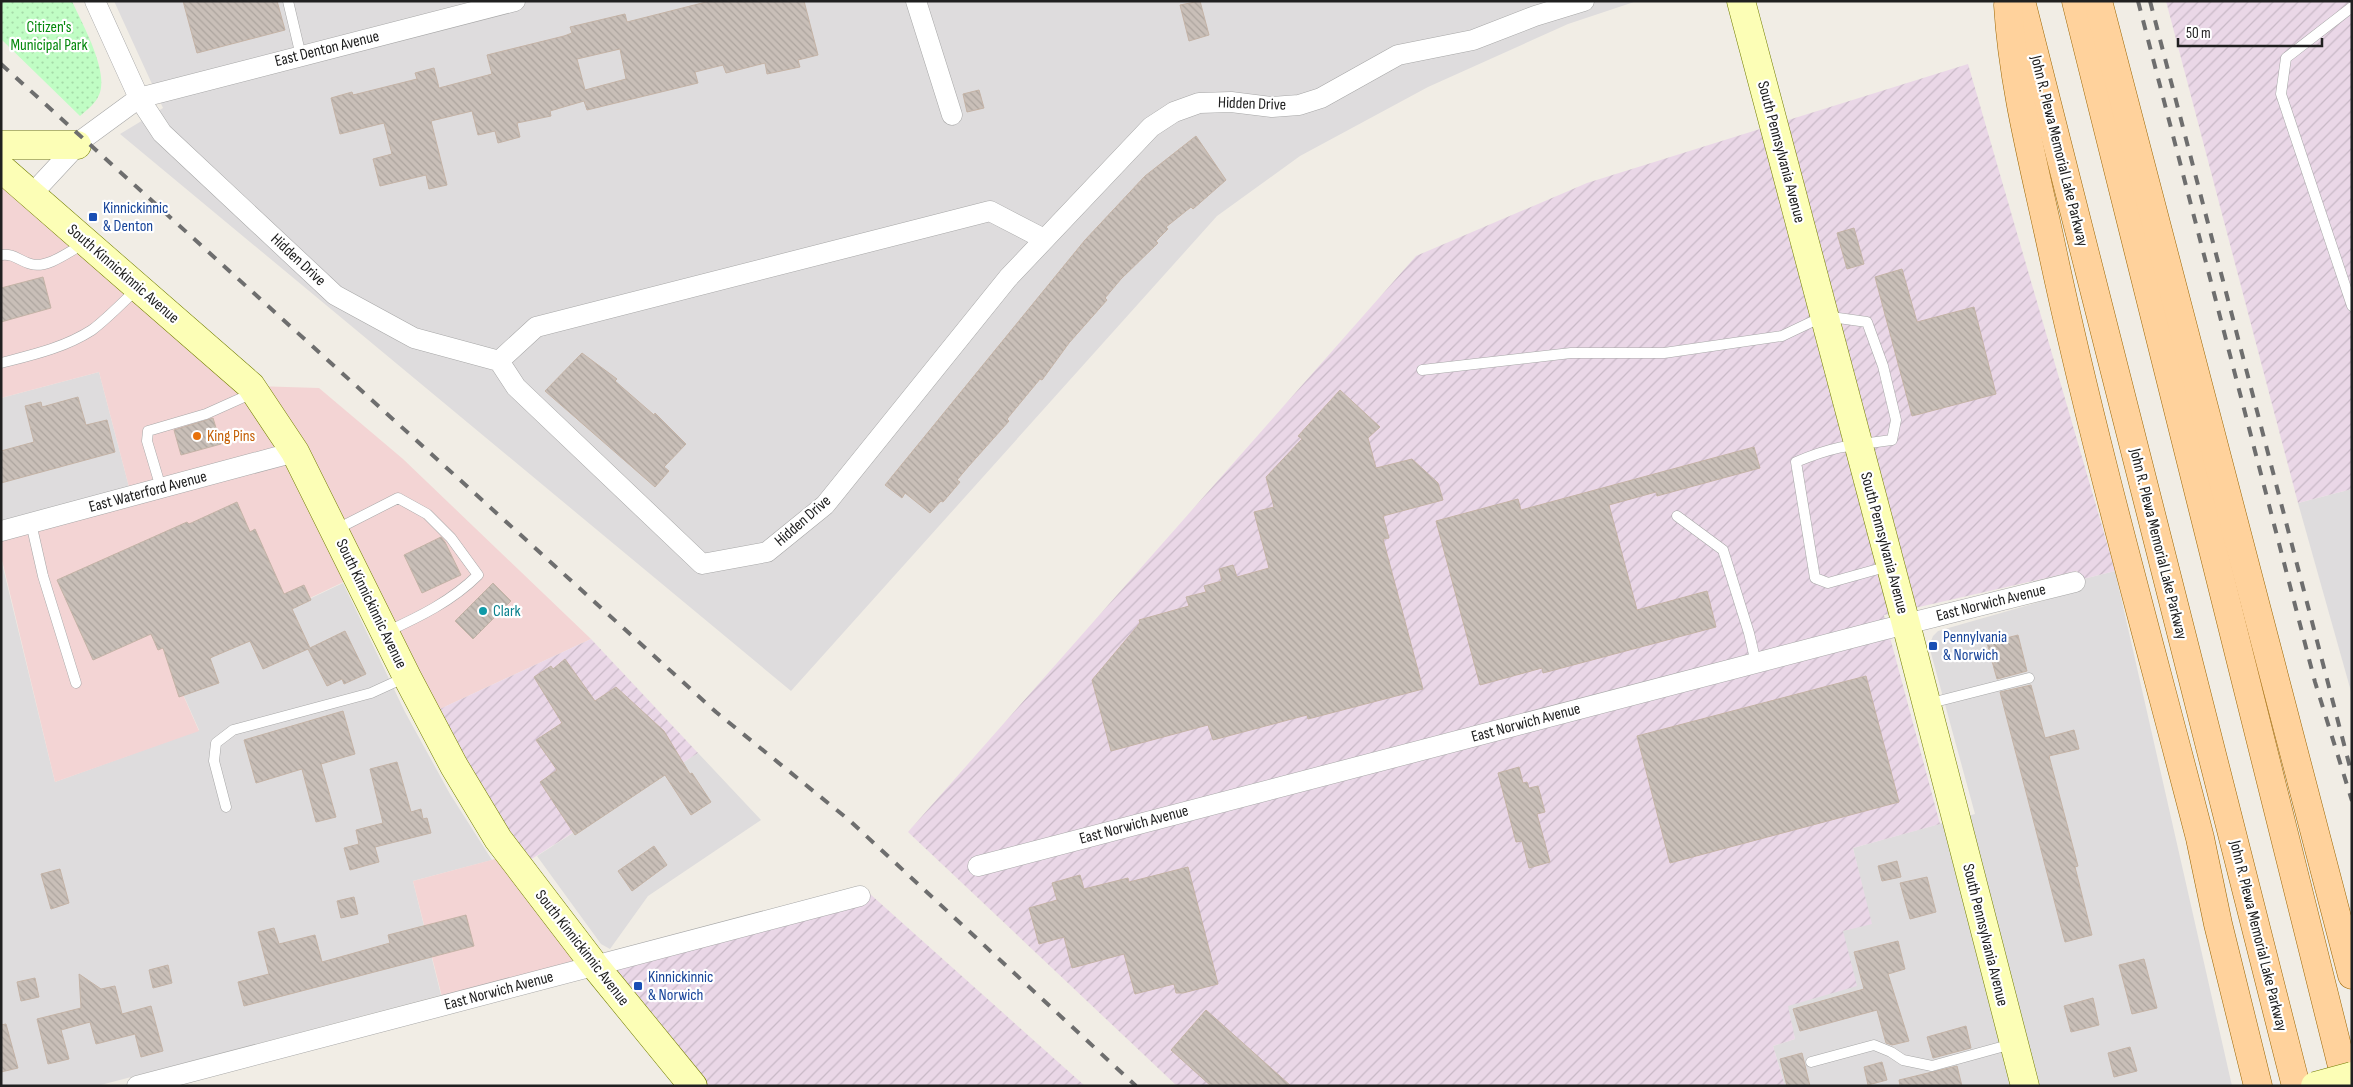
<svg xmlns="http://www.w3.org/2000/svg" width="2353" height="1087" font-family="'Sofia Sans Condensed',sans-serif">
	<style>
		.residential { fill: #dedcdd }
		.commercial { fill: #f3d4d4 }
		.industrial { fill: url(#industrial-furrows) }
		.park { fill: url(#park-dots) }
		.building { fill: url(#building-back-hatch); stroke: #c4b3a6; fill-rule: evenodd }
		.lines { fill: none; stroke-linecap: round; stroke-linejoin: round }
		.lane-casing { stroke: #a7a7a7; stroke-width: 11 }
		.street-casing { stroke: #a7a7a7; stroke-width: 21 }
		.secondary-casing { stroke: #727d00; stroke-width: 29 }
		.primary-casing { stroke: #9b6500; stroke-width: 29 }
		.lane { stroke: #fff; stroke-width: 10 }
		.street { stroke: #fff; stroke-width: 20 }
		.secondary { stroke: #fcfeb6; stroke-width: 28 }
		.primary { stroke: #ffd29c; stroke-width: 28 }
		.rail { stroke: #6e6e6e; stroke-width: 4; stroke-dasharray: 10 10; stroke-linecap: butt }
		.secondary-bridge-casing { stroke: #727d00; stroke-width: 29; stroke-linecap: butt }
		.secondary-bridge { stroke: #fcfeb6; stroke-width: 28 }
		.transit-dot { fill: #1a4fb4; stroke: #fff; stroke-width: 2 }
		.food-dot { fill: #e8710a; stroke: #fff; stroke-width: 2 }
		.culture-dot { fill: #0f9aa8; stroke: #fff; stroke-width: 2 }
		.labels { text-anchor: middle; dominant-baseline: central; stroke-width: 4.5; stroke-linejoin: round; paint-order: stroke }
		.park-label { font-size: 16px; fill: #04880c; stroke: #fff }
		.street-label { font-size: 16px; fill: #202020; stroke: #fff }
		.transit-label { font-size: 16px; fill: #164399; stroke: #fff; text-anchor: start }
		.food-label { font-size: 16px; fill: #c56008; stroke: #fff; text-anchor: start }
		.culture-label { font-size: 16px; fill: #0d838f; stroke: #fff; text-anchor: start }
	</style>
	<defs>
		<pattern id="industrial-furrows" width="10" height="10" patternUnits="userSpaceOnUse" patternTransform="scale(1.25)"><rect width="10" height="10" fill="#ead7e7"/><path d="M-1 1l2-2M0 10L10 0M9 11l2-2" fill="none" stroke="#c8b8c6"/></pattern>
		<pattern id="park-dots" width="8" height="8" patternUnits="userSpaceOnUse" patternTransform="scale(1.25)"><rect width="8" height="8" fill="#c0fdc4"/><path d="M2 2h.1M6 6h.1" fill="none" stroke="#a5d9a8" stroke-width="1.8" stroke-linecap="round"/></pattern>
		<pattern id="building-back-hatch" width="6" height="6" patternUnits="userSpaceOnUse" patternTransform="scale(1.25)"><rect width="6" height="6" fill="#c9bfb8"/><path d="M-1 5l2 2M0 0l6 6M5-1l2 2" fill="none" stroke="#aca49e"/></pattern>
	</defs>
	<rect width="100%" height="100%" fill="#f1ede5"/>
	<g class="residential">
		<polygon points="114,1 1637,1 1568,24 1428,87 1300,156 1217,216 791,691 120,134 163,108"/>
		<polygon points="99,372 129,487 1,522 1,398"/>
		<polygon points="2352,489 2352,695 2298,503"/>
		<polygon points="1,559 55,782 199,730 170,665 343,583 405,712 450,794 492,860 413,881 441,995 97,1086 1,1086"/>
		<polygon points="2115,571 2232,1086 1785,1086 1773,1046 1795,1039 1787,1006 1843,931 1871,923 1853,848 1975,814 1929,646 1933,636 1938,631 2081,590 2079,580"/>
		<polygon points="698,753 761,820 648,896 610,949 601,944 537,856"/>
	</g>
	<g class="commercial">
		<polygon points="1,168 251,386 319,388 403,459 591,639 427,715 356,576 170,665 199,731 55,782 1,556 1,531 129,487 99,372 1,398"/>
		<polygon points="510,855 595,966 444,1005 413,881"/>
	</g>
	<g class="industrial">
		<polygon points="2166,1 2352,1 2352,489 2298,503"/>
		<polygon points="1968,64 2115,571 2079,580 2077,571 1884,615 1940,824 1853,848 1872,924 1843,931 1857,986 1788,1006 1795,1039 1773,1046 1785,1086 1177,1086 908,832 1416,256 1587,183"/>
		<polygon points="591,639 698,753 519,867 427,715"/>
		<polygon points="870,894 1085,1086 693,1086 595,966"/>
	</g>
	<path class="park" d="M1 1H72C82 24 113 77 97 99 93 105 86 111 80 116L1 39Z"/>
	<g class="building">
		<polygon points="183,1 277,1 285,30 197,53"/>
		<path d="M710 1H804L818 55 798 60 800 67 767 74 765 63 726 73 723 65 695 72 698 83 587 110 584 101 550 111 551 116 517 123 520 137 498 143 495 131 478 135 472 111 431 121 447 185 429 189 426 175 380 186 373 159 392 154 384 123 340 134 331 98 352 92 353 95 417 79 415 73 434 68 439 88 492 74 487 55 564 36 572 33 570 27 625 14 627 22ZM620 49 626 79 585 90 577 59Z"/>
		<polygon points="1200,1 1209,35 1189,41 1180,5"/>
		<polygon points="979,90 984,108 967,112 963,94"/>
		<polygon points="1196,136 1226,180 1193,209 1191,207 1166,227 1168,229 1156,241 1158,243 1121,279 1105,298 1107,300 1069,343 1042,380 1040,379 1007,419 1009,421 968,467 957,480 960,482 943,502 941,501 930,513 905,493 902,498 885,485 1085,240 1145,176"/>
		<polygon points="1854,228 1864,264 1847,269 1837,233"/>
		<polygon points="1902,269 1917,322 1974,307 1996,394 1912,416 1875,277"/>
		<polygon points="43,277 51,308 1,322 1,288"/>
		<polygon points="582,353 617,379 615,381 654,415 655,413 686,444 664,467 669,471 655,487 545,391"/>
		<polygon points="1340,390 1380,427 1368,438 1376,468 1412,459 1438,483 1443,500 1383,516 1389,538 1383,539 1423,689 1308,719 1307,715 1213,740 1208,725 1111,751 1092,680 1140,623 1139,620 1189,606 1186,597 1206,592 1204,586 1222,581 1219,569 1233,565 1237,577 1269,568 1254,512 1274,507 1266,477 1302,439 1298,436"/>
		<polygon points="78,397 86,425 107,420 115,452 1,483 1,451 34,442 25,406 41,402 42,407"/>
		<polygon points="213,418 221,444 181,455 174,430"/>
		<polygon points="1754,447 1760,468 1657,496 1656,492 1609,505 1637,610 1707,591 1716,627 1543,673 1542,668 1480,685 1436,521 1518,499 1521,510"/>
		<polygon points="237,502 250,532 255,529 284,594 304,585 311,600 292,609 310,648 345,631 366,674 344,684 342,679 327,686 308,649 263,669 250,641 210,658 219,683 179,697 163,648 158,650 151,634 93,660 57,580 187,522 189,524"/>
		<polygon points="441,537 445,542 461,575 422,593 404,555"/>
		<polygon points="493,583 511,601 473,639 455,621"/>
		<polygon points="2018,635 2027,671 1997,679 1987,643"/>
		<polygon points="565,659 595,701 616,687 664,731 690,774 692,773 711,802 691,815 665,775 575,835 540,782 557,770 536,740 562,723 534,677 551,666 553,669"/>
		<polygon points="1866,676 1899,802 1670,863 1637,736"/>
		<polygon points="2031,685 2045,738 2074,730 2079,749 2049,756 2078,866 2075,867 2092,935 2065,942 2000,692"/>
		<polygon points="343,711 355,754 321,764 336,817 316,822 302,769 256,783 244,740"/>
		<polygon points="397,762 411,812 421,809 423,819 427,818 431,833 375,847 379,862 350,870 344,848 359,844 356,830 383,823 370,769"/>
		<polygon points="1519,767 1523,783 1527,782 1529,788 1538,786 1545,812 1537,814 1550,862 1529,868 1522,841 1516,842 1498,773"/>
		<polygon points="654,846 667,865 632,891 618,871"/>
		<polygon points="1897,861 1901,877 1882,881 1878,866"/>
		<polygon points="1188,867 1218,984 1183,993 1176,993 1174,984 1135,994 1124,954 1072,968 1064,937 1039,944 1029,908 1057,900 1052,883 1080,875 1084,889 1128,878 1129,882"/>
		<polygon points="60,869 69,903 51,909 41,874"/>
		<polygon points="1927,877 1936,912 1910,919 1900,883"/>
		<polygon points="354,897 358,914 341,918 337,901"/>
		<polygon points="466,915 474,946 244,1006 238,982 269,974 258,932 274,928 279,944 315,935 322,962 390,943 388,935"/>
		<polygon points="1898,941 1905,969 1888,974 1909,1041 1892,1045 1886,1043 1877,1010 1800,1031 1793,1009 1864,989 1854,952"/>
		<polygon points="2144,959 2157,1008 2132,1014 2119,965"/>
		<polygon points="168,965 172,983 153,988 149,970"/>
		<polygon points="79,974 101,989 115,986 122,1014 151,1006 163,1051 141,1057 135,1034 96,1044 90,1022 61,1030 69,1059 48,1064 37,1019 81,1008"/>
		<polygon points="35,978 39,997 21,1001 17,982"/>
		<polygon points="2093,998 2099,1025 2071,1032 2064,1006"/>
		<polygon points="1206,1010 1291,1086 1211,1086 1171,1050"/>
		<polygon points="6,1024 18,1068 1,1072 1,1025"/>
		<polygon points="1966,1026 1971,1048 1933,1058 1927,1037"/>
		<polygon points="2130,1047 2137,1071 2114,1077 2108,1053"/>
		<polygon points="1802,1053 1810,1086 1787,1086 1780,1059"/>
		<polygon points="1882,1062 1887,1080 1868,1085 1864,1067"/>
		<polygon points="1957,1066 1962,1086 1900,1086 1899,1080"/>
	</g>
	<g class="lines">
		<g class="lane-casing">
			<g id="lane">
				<polyline points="288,1 301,56"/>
				<polyline points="2352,7 2286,58 2281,94 2352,306"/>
				<path d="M1 255C14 253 19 261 31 264 48 269 71 250 85 243"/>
				<path d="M1 363C32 355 64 348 92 330 108 318 123 302 138 288"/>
				<path d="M1422 370 1571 353H1664L1782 336 1824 316 1867 322 1883 366 1896 420 1892 440C1851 445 1834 446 1796 462L1815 578 1828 583 1889 566"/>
				<polyline points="161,488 147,441 148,431 206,414 255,392"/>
				<polyline points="1677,516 1723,550 1749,633 1756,663"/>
				<polyline points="31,523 43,576 76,683"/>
				<path d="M335 530 398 498 427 514 451 538 478 575C452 601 419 617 386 632"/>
				<polyline points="1927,704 2029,678"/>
				<polyline points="226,807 214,761 216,743 233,730 371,693 406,677"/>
				<polyline points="1811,1062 1874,1045 1891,1052 1903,1060 1932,1066 2012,1044"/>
			</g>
		</g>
		<g class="street-casing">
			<g id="street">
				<polyline points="95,1 139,98 162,133 335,295 414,338 499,361 516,387 702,564 767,552 825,505 1008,278 1151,127 1174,112 1199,103 1231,102 1272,107 1299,105 1321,98 1398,55 1473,40 1535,16 1584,1"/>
				<polyline points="916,1 952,115"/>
				<polyline points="31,195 83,139 139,98 515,1"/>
				<polyline points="499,361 536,327 990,211 1044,239"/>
				<polyline points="1,531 295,452"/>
				<polyline points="978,866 1882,630 2075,582"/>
				<polyline points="137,1086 860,896"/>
			</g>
		</g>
		<g class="secondary-casing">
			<g id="secondary">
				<polyline points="1741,1 1906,624 2025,1086"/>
				<polyline points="1,145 77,145"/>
				<polyline points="1,168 251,386 295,452 407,677 454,766 498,839 595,966 693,1086"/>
			</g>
		</g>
		<g class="primary-casing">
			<g id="primary">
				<polyline points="2021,1 2296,1086"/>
				<polyline points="2076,1 2347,1086"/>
				<polyline points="2098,1 2352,975"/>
				<path d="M2008 5C2013 89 2036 173 2053 254 2095 450 2150 644 2200 838L2218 924 2258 1086"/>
			</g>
		</g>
		<use href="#lane" class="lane"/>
		<use href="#street" class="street"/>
		<use href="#secondary" class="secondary"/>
		<use href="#primary" class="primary"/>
		<g class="rail">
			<polyline points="2138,1 2315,682 2352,801"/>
			<polyline points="2150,1 2352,775"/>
			<polyline points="1,64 716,712 849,820 1136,1086"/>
		</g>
		<g class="secondary-bridge-casing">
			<polyline id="secondary-bridge" points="2315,1086 2352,1076"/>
		</g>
		<use href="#secondary-bridge" class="secondary-bridge"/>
	</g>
	<g class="transit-dot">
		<rect x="88" y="212" width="10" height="10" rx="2.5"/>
		<rect x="1928" y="641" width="10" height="10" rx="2.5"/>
		<rect x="633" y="981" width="10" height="10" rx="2.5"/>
	</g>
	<circle class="food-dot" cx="197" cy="436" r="5"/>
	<circle class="culture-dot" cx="483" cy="611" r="5"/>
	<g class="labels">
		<g class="park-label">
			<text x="49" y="27">Citizen's<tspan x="49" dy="18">Municipal Park</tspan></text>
		</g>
		<g class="street-label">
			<text transform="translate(327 49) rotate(-14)">East Denton Avenue</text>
			<text transform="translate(1252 104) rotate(2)">Hidden Drive</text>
			<text transform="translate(2059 151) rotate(76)">John R. Plewa Memorial Lake Parkway</text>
			<text transform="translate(1781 152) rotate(75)">South Pennsylvania Avenue</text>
			<text transform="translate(298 260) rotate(43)">Hidden Drive</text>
			<text transform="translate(123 274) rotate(41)">South Kinnickinnic Avenue</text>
			<text transform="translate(148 492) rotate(-15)">East Waterford Avenue</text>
			<text transform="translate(803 521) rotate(-41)">Hidden Drive</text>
			<text transform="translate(1884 543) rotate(75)">South Pennsylvania Avenue</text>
			<text transform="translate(2158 544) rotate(76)">John R. Plewa Memorial Lake Parkway</text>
			<text transform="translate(1991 603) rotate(-14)">East Norwich Avenue</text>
			<text transform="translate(371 604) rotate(64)">South Kinnickinnic Avenue</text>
			<text transform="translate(1526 723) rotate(-15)">East Norwich Avenue</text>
			<text transform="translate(1134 825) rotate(-15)">East Norwich Avenue</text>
			<text transform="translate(1985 935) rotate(76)">South Pennsylvania Avenue</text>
			<text transform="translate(2258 936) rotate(76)">John R. Plewa Memorial Lake Parkway</text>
			<text transform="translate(582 948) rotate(52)">South Kinnickinnic Avenue</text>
			<text transform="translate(499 991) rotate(-15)">East Norwich Avenue</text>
		</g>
		<g class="transit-label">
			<text x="103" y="208">Kinnickinnic<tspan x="103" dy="18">&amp; Denton</tspan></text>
			<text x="1943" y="637">Pennylvania<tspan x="1943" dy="18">&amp; Norwich</tspan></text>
			<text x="648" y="977">Kinnickinnic<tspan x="648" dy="18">&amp; Norwich</tspan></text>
		</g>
		<g class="food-label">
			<text x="207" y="436">King Pins</text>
		</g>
		<g class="culture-label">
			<text x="493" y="611">Clark</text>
		</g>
	</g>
	<rect width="2353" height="1087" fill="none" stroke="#202020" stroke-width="5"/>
	<path d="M2178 38v8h144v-8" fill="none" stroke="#202020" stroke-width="2.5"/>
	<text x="2186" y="38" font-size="15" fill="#202020" stroke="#ffffff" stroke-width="4" paint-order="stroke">50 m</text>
</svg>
